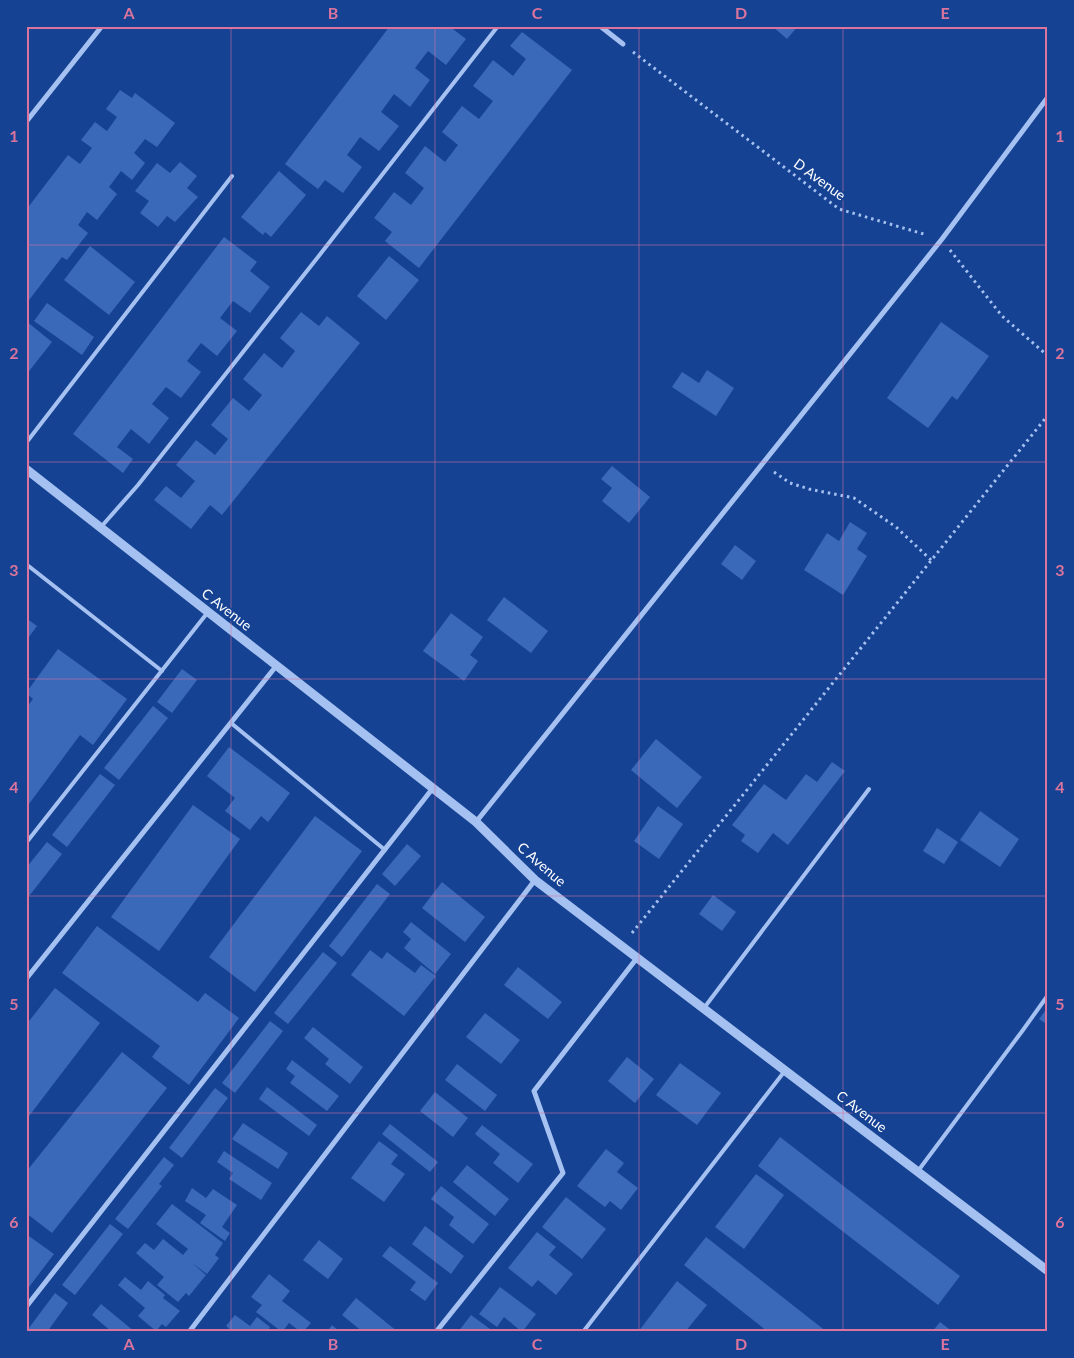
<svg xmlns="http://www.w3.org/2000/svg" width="1074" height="1358" font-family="Lato,sans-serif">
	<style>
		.building { fill: #3b69b9 }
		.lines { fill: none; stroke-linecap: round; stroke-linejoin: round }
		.path { stroke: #a5c1f1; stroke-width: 3; stroke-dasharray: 2.5 4; stroke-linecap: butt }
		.service { stroke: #a5c1f1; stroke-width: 4 }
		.minor { stroke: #a5c1f1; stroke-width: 5 }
		.tertiary { stroke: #a5c1f1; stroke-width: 9 }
		.grid { fill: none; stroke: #da749d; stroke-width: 1; stroke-opacity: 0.55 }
		.labels { text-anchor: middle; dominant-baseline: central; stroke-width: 4; stroke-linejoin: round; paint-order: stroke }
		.street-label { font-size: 14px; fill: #fff; stroke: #164293 }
		.neatline { fill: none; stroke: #da749d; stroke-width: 2 }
		.grid-label { font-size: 16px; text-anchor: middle; font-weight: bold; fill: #da749d }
	</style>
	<rect width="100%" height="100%" fill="#164293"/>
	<g class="building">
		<polygon points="390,26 449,26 466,39 446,65 428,51 415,68 430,80 410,107 394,94 381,112 399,126 379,151 360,137 347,155 362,167 343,193 325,180 318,189 285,164"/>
		<polygon points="772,26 798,26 787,39"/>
		<polygon points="522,32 572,70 419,268 385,241 392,232 374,218 394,192 411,205 424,188 405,173 425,146 445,162 458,145 442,132 462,106 479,119 493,101 473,86 493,60 513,76 526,59 510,46"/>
		<polygon points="120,90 132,98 135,93 175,123 157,147 145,139 134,153 145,163 132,180 121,171 109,187 117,194 97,220 87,212 78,225 88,233 67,260 62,257 26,304 26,232 28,229 26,228 26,210 68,155 80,164 92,148 81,140 95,122 107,131 117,117 106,109"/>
		<polygon points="180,162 197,176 187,188 198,197 175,222 167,216 158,227 140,213 149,201 135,191 157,163 170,173"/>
		<polygon points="279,171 306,195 271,237 265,232 263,235 241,217"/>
		<polygon points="224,237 257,262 250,271 270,287 250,313 233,301 220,318 237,331 217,356 201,343 187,361 201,372 181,398 166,387 152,404 169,418 149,444 131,429 117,447 133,459 123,473 73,434"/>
		<polygon points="90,246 135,282 109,315 64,280"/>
		<polygon points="389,256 419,280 386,320 357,296"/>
		<polygon points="47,303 94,337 82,355 34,321"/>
		<polygon points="301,312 319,326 327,316 360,343 222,515 210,505 191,529 154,500 166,486 181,498 195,481 176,465 196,440 215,455 228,439 211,425 233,398 249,411 262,395 243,379 264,353 282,368 295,351 280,338"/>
		<polygon points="26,321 52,342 26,375"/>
		<polygon points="941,322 989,356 957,400 952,396 928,428 887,398"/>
		<polygon points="707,370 734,388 716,416 672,387 682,372 699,383"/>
		<polygon points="612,466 650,497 629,523 602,501 612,488 601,479"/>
		<polygon points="850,522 867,533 857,549 867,556 843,595 804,570 827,533 839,541"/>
		<polygon points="735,545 756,561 742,580 721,564"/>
		<polygon points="504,597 548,631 531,653 487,620"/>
		<polygon points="451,613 483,637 470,655 478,661 464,681 423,651"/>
		<polygon points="26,618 37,626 26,641"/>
		<polygon points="58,649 127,699 93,745 80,735 26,808 26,708 33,699 26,693"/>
		<polygon points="182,669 197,680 172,713 157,702"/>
		<polygon points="153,706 168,718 119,780 104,768"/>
		<polygon points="656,739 702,777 677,808 631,770"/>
		<polygon points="229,747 290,793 268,822 261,816 250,830 225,811 235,798 207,776"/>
		<polygon points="832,762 845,771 788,845 773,833 758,853 741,841 745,835 732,825 764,784 786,800 806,774 817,782"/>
		<polygon points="100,774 115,785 67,847 52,835"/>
		<polygon points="193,805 240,839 159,951 111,917"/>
		<polygon points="658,806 683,824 659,859 634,841"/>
		<polygon points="980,811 1019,839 1000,867 960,840"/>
		<polygon points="315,816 362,851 255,992 209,957"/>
		<polygon points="937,828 958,842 944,864 923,851"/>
		<polygon points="47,842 62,854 26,900 26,868"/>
		<polygon points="407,844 421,856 395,886 382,874"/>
		<polygon points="442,882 485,917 465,942 422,908"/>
		<polygon points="377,884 390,894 342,957 329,946"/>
		<polygon points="713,895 736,912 722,931 699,914"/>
		<polygon points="411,922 451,954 435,974 404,948 411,939 403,932"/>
		<polygon points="97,926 198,1002 205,993 239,1018 189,1085 152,1057 160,1046 62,973"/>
		<polygon points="370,950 382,959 387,952 415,973 421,965 436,976 404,1016 351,975"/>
		<polygon points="323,952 337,963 288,1024 274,1013"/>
		<polygon points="518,967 562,1002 548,1019 504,985"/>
		<polygon points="55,988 100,1023 26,1120 26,1025"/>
		<polygon points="1048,1007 1048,1025 1039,1019"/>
		<polygon points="485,1013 520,1040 501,1064 466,1037"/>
		<polygon points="270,1021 283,1031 235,1093 222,1083"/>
		<polygon points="313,1027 363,1067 350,1084 325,1064 329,1059 304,1038"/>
		<polygon points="122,1052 167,1088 52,1233 26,1213 26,1172"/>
		<polygon points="627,1057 654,1079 635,1103 608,1081"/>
		<polygon points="292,1060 339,1096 327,1111 290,1083 295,1076 286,1069"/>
		<polygon points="680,1063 721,1093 697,1125 656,1095"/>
		<polygon points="457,1064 497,1095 485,1111 445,1080"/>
		<polygon points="267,1087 317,1125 309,1136 259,1099"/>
		<polygon points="215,1088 228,1098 182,1158 169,1148"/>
		<polygon points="435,1092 468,1118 453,1137 420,1111"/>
		<polygon points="243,1123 288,1153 278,1169 232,1139"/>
		<polygon points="390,1124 438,1162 430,1172 382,1134"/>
		<polygon points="482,1125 533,1164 518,1183 493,1163 500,1154 475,1134"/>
		<polygon points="780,1137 960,1276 938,1305 758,1166"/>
		<polygon points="379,1141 398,1155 391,1164 405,1174 384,1202 351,1178"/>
		<polygon points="606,1149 624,1163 617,1172 638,1188 621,1210 610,1201 605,1207 577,1186"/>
		<polygon points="224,1151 272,1183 261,1200 229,1179 233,1173 217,1162"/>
		<polygon points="164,1157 174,1165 159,1184 162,1186 128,1229 115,1219"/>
		<polygon points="467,1165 509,1199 495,1216 453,1182"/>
		<polygon points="756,1174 784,1195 744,1249 715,1227"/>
		<polygon points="441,1186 489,1224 473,1244 449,1225 454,1217 431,1199"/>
		<polygon points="192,1188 206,1198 213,1189 237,1205 222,1227 230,1233 225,1241 200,1223 206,1215 185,1201"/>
		<polygon points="566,1197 606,1229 582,1259 542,1227"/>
		<polygon points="172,1204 223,1243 215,1255 219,1258 207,1274 192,1263 206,1275 189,1296 186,1293 178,1302 157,1285 164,1277 136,1253 145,1243 154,1250 163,1239 183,1255 188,1249 156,1224"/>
		<polygon points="110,1224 123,1234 75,1295 62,1285"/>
		<polygon points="425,1226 464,1256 451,1274 412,1244"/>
		<polygon points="537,1232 556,1247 549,1255 573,1274 556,1295 538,1280 532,1287 508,1268"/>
		<polygon points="26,1234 54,1254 26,1291"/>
		<polygon points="706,1237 827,1332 768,1332 684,1265"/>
		<polygon points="319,1240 343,1259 328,1279 303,1260"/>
		<polygon points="390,1246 438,1283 425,1301 410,1290 416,1282 382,1256"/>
		<polygon points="269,1274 290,1291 282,1301 311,1323 303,1332 301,1332 289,1323 282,1332 256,1312 262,1305 251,1297"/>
		<polygon points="125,1277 141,1290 148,1281 165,1295 163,1298 180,1311 166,1327 162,1324 156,1331 138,1316 145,1308 118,1285"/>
		<polygon points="677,1281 707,1305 685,1332 638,1332"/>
		<polygon points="500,1287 536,1314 522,1332 504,1317 497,1327 479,1314"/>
		<polygon points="55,1293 68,1303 47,1332 26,1332"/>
		<polygon points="356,1298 398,1332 363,1332 342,1315"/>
		<polygon points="101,1304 135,1332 112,1332 92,1315"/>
		<polygon points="235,1315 250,1326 257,1317 270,1327 267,1332 233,1332 226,1326"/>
		<polygon points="471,1315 490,1329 488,1332 458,1332"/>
		<polygon points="940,1322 953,1332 932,1332"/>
		<polygon points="332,1325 340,1332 327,1332"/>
	</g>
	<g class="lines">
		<g class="path">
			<polyline points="633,52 839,209 927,235"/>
			<polyline points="950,250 1002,316 1048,356"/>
			<polyline points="774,472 790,483 809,489 854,498 896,527 931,560"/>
			<polyline points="632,933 1048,415"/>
		</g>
		<g class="service">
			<polyline points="26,443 232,176"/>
			<polyline points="101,527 138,485 318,257 498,26"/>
			<polyline points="26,564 162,671"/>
			<polyline points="231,723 385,850"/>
			<polyline points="26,843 208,612"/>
			<polyline points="704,1008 869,789"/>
			<polyline points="918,1171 1023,1030 1048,995"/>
			<polyline points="583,1332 784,1072"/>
		</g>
		<g class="minor">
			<polyline points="600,26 623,44"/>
			<polyline points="26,122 102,26"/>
			<polyline points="476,822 942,239 1048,97"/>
			<polyline points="26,979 277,665"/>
			<polyline points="26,1307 433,788"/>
			<polyline points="189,1332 535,880"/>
			<polyline points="436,1332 563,1173 534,1091 637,958"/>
		</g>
		<polyline class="tertiary" points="26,469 476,822 535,880 1048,1271"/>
	</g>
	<path class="grid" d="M231 26V1332M435 26V1332M639 26V1332M843 26V1332M26 245H1048M26 462H1048M26 679H1048M26 896H1048M26 1113H1048"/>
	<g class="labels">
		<g class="street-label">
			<text transform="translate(820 179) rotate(36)">D Avenue</text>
			<text transform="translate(227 609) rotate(38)">C Avenue</text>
			<text transform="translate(542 864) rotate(41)">C Avenue</text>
			<text transform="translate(862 1111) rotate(37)">C Avenue</text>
		</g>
	</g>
	<rect width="1074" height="1358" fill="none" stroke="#164293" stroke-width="55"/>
	<rect x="28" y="28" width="1018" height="1302" class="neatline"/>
	<g class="grid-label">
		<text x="129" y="19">A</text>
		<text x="333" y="19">B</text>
		<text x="537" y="19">C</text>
		<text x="741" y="19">D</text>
		<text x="945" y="19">E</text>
		<text x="14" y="142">1</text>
		<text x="1060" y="142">1</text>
		<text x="14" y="359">2</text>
		<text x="1060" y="359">2</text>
		<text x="14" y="576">3</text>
		<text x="1060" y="576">3</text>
		<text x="14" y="793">4</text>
		<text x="1060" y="793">4</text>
		<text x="14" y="1010">5</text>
		<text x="1060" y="1010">5</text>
		<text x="14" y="1228">6</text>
		<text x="1060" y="1228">6</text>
		<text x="129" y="1350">A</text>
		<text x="333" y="1350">B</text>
		<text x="537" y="1350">C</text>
		<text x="741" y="1350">D</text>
		<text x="945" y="1350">E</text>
	</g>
</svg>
